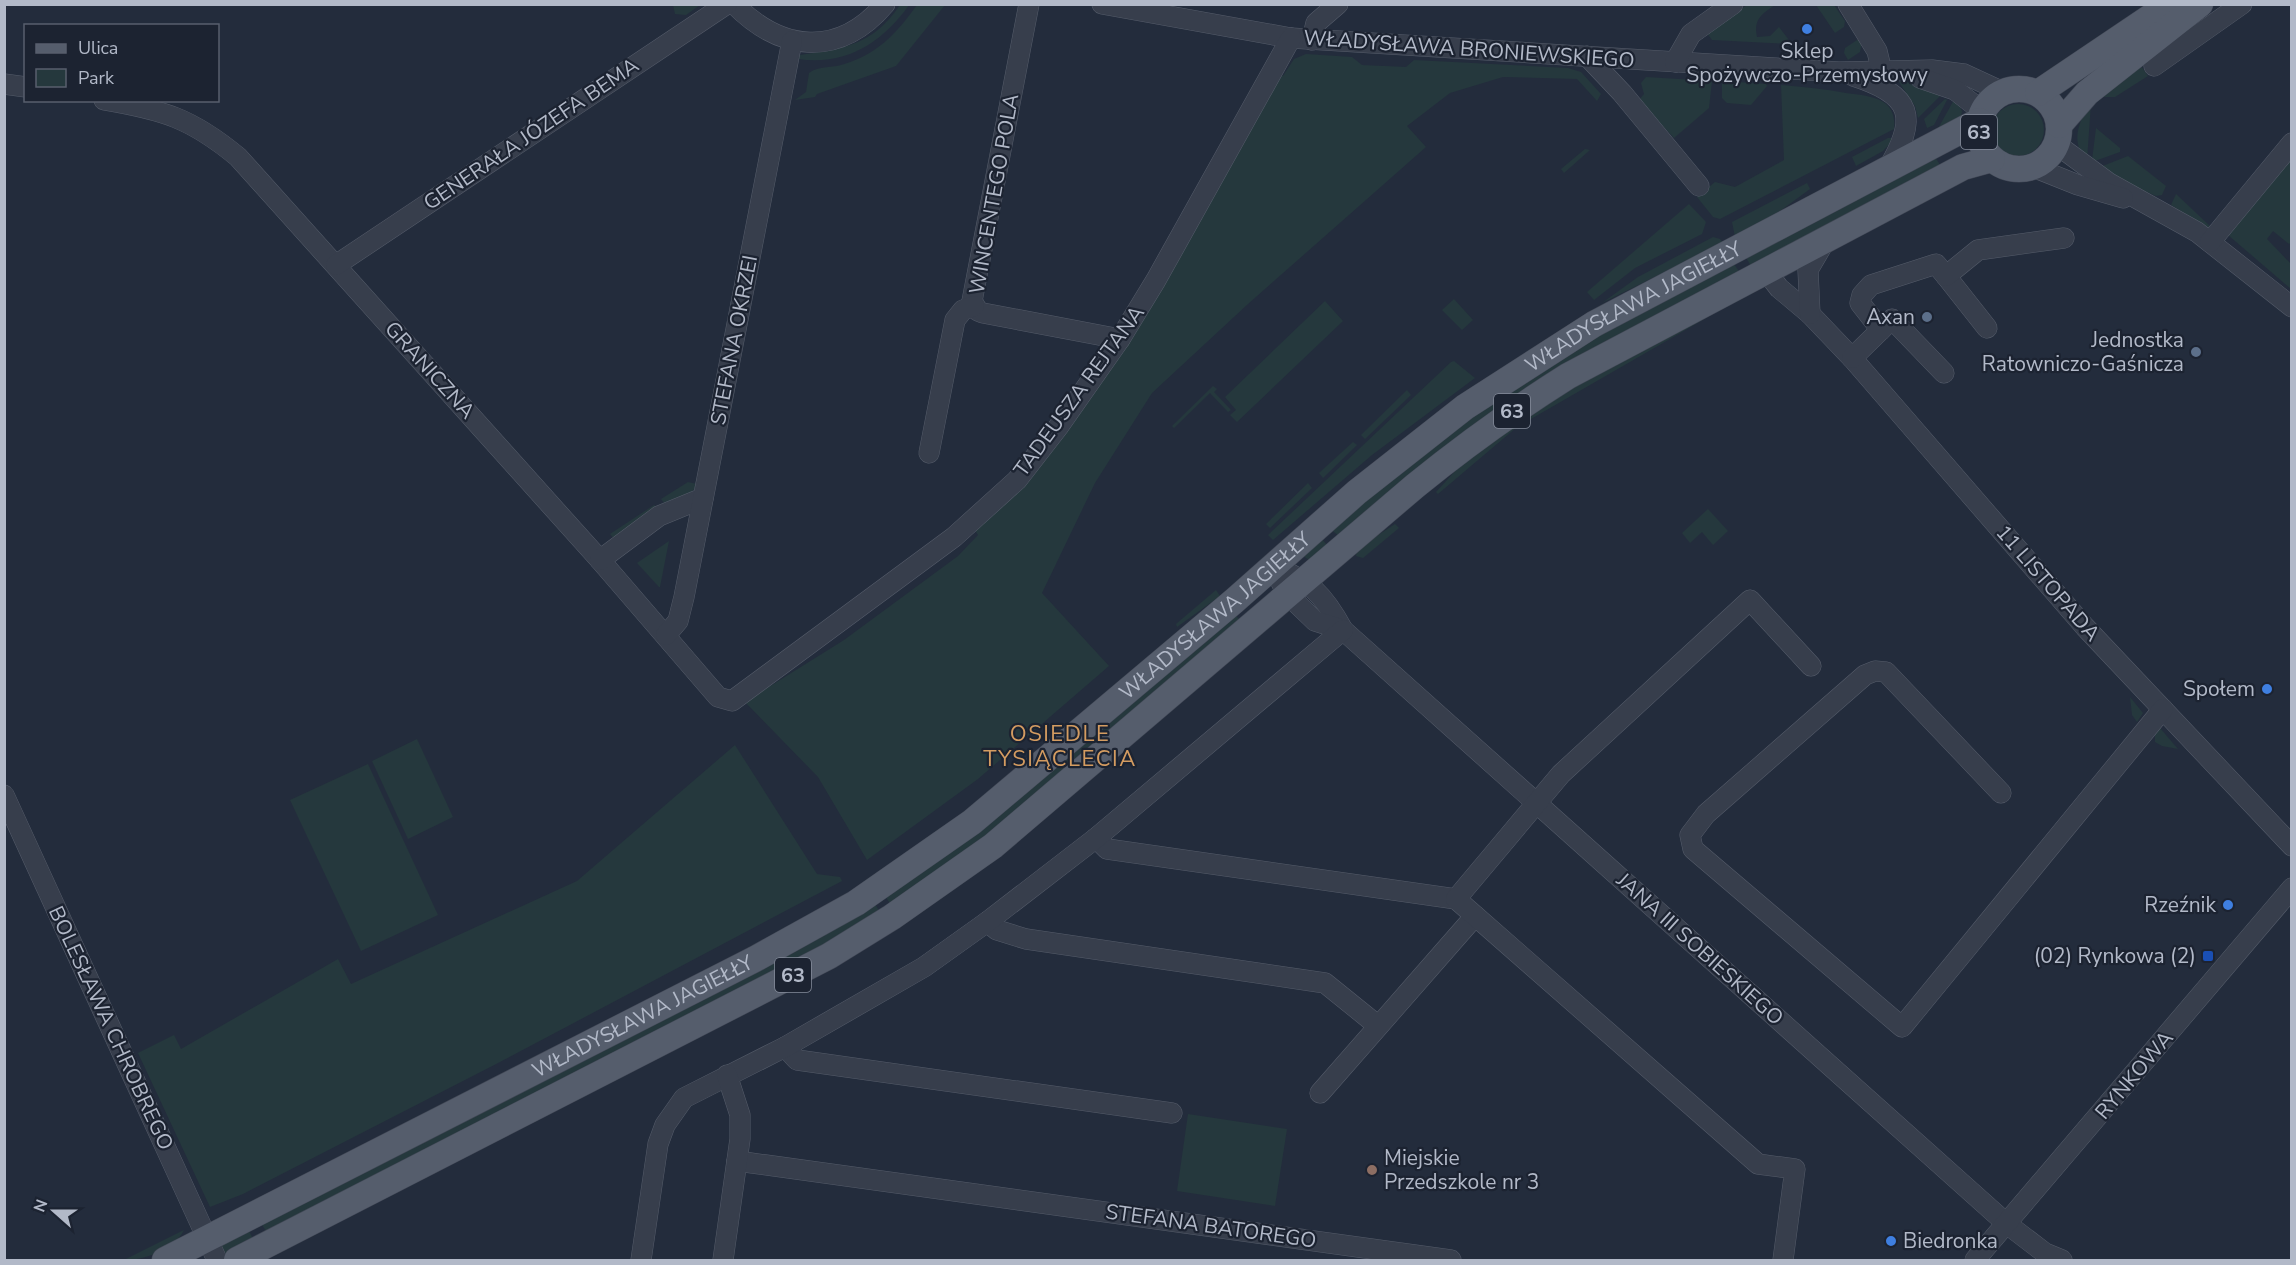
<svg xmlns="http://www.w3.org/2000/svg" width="2296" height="1265" font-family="'Nunito Sans',sans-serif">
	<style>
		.green { fill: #25383d }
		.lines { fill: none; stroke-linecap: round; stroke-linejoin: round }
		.minor-casing { stroke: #555c6a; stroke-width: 21 }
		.major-casing { stroke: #404755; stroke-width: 27 }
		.minor { stroke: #373e4c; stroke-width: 20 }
		.major { stroke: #555d6c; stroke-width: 26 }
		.shop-dot { fill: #3f7fe0; stroke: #1c2331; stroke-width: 2 }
		.service-dot { fill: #5c6f8a; stroke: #1c2331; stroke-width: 2 }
		.transit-dot { fill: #1a4fb4; stroke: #1c2331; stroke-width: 2 }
		.education-dot { fill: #8d6e63; stroke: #1c2331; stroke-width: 2 }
		.labels { text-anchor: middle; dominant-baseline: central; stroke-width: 4.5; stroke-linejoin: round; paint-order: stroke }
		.shield { fill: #1c2331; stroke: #858c9b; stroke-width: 1.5 }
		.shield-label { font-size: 20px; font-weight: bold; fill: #b2b9c8 }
		.street-label { font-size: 21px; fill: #b2b9c8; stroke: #1c2331 }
		.poi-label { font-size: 21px; fill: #b2b9c8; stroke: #1c2331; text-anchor: end }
		.neighbourhood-label { font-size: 22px; letter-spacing: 1.5px; fill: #d49c61; stroke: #1c2331 }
	</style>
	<rect width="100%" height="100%" fill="#232c3c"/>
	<g class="green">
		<polygon points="673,5 673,4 700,5 686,15 675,14"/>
		<path d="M900 5H909C882 43 846 66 798 59L800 55C845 48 873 45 900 5Z"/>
		<path d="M917 5H945L896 66 817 94 815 97 795 100 806 92 809 73C818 66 830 68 841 65 877 55 896 34 917 5Z"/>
		<path d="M1747 5H1775C1762 14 1753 19 1757 37L1770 36 1779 27 1792 44 1712 40 1707 33Z"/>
		<polygon points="1816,5 1834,5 1845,21 1844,27 1835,33"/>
		<polygon points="1863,36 1860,52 1848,60 1844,53 1845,48"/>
		<polygon points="1306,54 1352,57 1362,65 1406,67 1414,60 1568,68 1581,72 1601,94 1597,101 1577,79 1503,77 1450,93 1407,126 1426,147 1248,304 1152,393 1095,483 1042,593 1109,666 978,779 867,860 818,777 745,702 844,640 958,556 978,535 975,530 1007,500 1279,74 1283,76 1294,59"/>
		<polygon points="2139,63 2148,76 2115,97 2099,97"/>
		<polygon points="1646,77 1712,81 1709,108 1674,138 1639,100 1644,94 1641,83"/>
		<polygon points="1722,81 1766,84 1767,86 1751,105 1727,103 1722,98"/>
		<polygon points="1903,81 1946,90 1918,118 1915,106 1899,82"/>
		<path d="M1781 85C1803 87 1825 89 1846 93 1866 96 1898 96 1894 129L1720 219 1713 217 1697 197 1715 182 1735 187 1784 160Z"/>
		<polygon points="1955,98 1962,111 1961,117 1936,132"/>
		<polygon points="1945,99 1947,100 1934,125 1927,128 1924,119"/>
		<path d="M2091 103 2087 161C2070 142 2078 122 2091 103Z"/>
		<circle cx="2018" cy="130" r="26"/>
		<polygon points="2096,128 2120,148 2120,152 2095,161 2092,160"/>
		<polygon points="1888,138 1895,138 1883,151 1856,166 1852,157"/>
		<polygon points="1585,149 1590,150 1564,173 1561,169"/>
		<polygon points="2128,156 2166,186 2162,195 2156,196 2095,169"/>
		<polygon points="1935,157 1942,168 1751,266 1745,256"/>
		<polygon points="2291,159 2291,242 2289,244 2273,231 2267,239 2291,264 2291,289 2228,235"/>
		<polygon points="1807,183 1810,189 1776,214 1735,237 1732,222"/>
		<polygon points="2176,194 2211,227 2211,229 2171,205"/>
		<polygon points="1689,204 1706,222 1702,234 1635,268 1594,300 1587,292"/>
		<polygon points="1713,237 1720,239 1723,243 1602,303 1638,277"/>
		<polygon points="1733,263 1739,271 1614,338 1339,536 1329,528 1451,428 1608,327"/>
		<polygon points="1741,298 1517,427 1438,494 1436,492 1469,456 1600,369"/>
		<polygon points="1454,299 1473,320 1462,330 1442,310"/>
		<polygon points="1325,301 1343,321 1237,422 1230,415 1236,410 1225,397"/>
		<polygon points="1454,361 1475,378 1372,455 1273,540 1268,535 1451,362"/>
		<polygon points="1213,386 1217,389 1214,392 1231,410 1228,412 1210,393 1174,428 1172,426"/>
		<polygon points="1407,390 1411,395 1365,439 1361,435"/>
		<polygon points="1353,442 1357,445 1323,478 1319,473"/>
		<path d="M688 482 697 484C693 495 676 506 664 503L661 499Z"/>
		<polygon points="1308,483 1312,488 1270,528 1266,524"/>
		<polygon points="654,505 657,508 615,540 610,534"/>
		<polygon points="1708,509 1728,531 1713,545 1702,532 1690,543 1682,533"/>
		<polygon points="1395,524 1399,528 1363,558 1356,556 1357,549"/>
		<polygon points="1320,537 1328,546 1309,560 1303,556"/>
		<polygon points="669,541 660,587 659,587 637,563"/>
		<polygon points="1216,590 1220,596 1177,627 1176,624"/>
		<polygon points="1232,612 1240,620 998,828 891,905 885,896"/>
		<polygon points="2130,697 2143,713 2137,722 2132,715"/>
		<polygon points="2160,728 2178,749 2162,746 2155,742 2155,733"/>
		<polygon points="417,739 453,817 408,839 372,761"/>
		<polygon points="735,745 817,874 840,877 842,881 500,1062 243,1194 210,1207 138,1053 174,1035 181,1049 338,959 351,984 577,881"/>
		<polygon points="368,764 438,915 361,951 290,800"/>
		<polygon points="873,901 880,912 798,962 267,1233 261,1223"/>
		<polygon points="1188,1114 1287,1129 1275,1206 1177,1191"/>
		<path d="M184 1230C174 1250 145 1260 124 1260Z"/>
		<polygon points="249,1231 253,1239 227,1253 221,1252 222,1244"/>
	</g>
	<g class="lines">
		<g class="minor-casing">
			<g id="minor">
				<path d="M734 4C781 52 839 58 885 4"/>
				<polyline points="1029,4 972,301 978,311 983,313 1120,339"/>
				<polyline points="1102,4 1291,38 1839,72 1932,70 1964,74 2003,92"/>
				<polyline points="1848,4 1877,51 1882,72"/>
				<polyline points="1312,40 1316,23 1338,4"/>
				<polyline points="1587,56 1622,93 1699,186"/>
				<polyline points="1675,62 1691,34 1733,4"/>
				<polyline points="2154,66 2242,4"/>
				<path d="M1853 76C1913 95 1919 117 1887 170"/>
				<polyline points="1920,78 1955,90 1982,111"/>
				<polyline points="4,84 26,87"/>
				<path d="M104 100C163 110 191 118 238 157L600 560 718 697 732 701 954 537 1017 480 1059 426 1120 339 1156 280 1291 38"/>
				<polyline points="2056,144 2109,183 2197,232 2292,307"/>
				<polyline points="2033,167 2078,185 2123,198"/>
				<polyline points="2210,242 2292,143"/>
				<polyline points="336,265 727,4"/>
				<polyline points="1766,271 1779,288 1810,314 1852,358 2085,627 2292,846"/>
				<polyline points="1946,276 1987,328"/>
				<polyline points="1810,314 1808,270 1825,241"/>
				<polyline points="1881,330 1860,303 1862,295 1871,285 1936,264 1946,276 1978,250 2064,238"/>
				<polyline points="1852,358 1892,319 1944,373"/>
				<polyline points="929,453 955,320 963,310 974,306"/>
				<polyline points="600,560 659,516 703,498"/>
				<path d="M1273 565C1311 583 1323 593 1343 630L2007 1224 2045 1253 2062 1260"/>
				<polyline points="1281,582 1287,594 1315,621 1343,630"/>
				<polyline points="666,635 678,621 684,597 792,41"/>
				<polyline points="2001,793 1886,672 1875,671 1865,675 1706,814 1690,835 1693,849 1902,1027 2163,709"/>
				<polyline points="4,795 217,1260"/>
				<polyline points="1096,838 1107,849 1456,899"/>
				<polyline points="987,922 997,930 1026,939 1325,983 1377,1025"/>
				<polyline points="785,1047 797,1060 1172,1113"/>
				<polyline points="1320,1093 1475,916"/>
				<polyline points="737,1161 1451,1260"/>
				<polyline points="641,1260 658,1144 665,1125 684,1098 785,1047 924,967 987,922 1096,838 1343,630"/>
				<polyline points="723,1260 740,1139 740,1115 727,1075"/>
				<polyline points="1783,1260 1795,1169 1758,1164 1456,899 1561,774 1750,600 1811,666"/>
				<polyline points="1975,1260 2292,888"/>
			</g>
		</g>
		<g class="major-casing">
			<g id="major">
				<circle cx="2019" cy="129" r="40"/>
				<polyline points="2038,93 2170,4"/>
				<polyline points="2059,125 2087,93 2200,4"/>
				<path id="s1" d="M165 1260 755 959 856 903 972 822 1234 601 1357 492 1465 407 1594 324 1979 121"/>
				<path d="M237 1260 769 987 829 956 892 917 993 846 1415 486C1464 446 1514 410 1568 376L1963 167 1992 159"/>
			</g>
		</g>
		<use href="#minor" class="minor"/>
		<use href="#major" class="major"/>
	</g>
	<g class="shop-dot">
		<circle cx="1807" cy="29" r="6"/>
		<circle cx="2267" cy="689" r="6"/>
		<circle cx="2228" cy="905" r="6"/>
		<circle cx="1891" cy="1241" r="6"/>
	</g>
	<g class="service-dot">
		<circle cx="1927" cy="317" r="6"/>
		<circle cx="2196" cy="352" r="6"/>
	</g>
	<rect class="transit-dot" x="2202" y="950" width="12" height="12" rx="3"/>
	<circle class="education-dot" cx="1372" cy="1170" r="6"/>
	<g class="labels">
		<g class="shield">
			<rect x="1961" y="115" width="36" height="34" rx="4.5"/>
			<rect x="1494" y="394" width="36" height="34" rx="4.5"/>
			<rect x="775" y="958" width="36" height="34" rx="4.5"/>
		</g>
		<g class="shield-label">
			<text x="1979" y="132">63</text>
			<text x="1512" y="411">63</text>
			<text x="793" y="975">63</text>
		</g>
		<g class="street-label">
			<text transform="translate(1469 49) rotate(4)">WŁADYSŁAWA BRONIEWSKIEGO</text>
			<text transform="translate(531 134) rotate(-34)">GENERAŁA JÓZEFA BEMA</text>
			<text transform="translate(994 194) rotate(-80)">WINCENTEGO POLA</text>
			<text stroke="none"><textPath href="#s1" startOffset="1760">WŁADYSŁAWA JAGIEŁŁY</textPath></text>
			<text transform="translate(734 340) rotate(-79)">STEFANA OKRZEI</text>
			<text transform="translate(430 370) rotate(48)">GRANICZNA</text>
			<text transform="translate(1079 391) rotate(-54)">TADEUSZA REJTANA</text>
			<text transform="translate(2048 583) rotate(49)">11 LISTOPADA</text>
			<text stroke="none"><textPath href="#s1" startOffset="1238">WŁADYSŁAWA JAGIEŁŁY</textPath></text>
			<text transform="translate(1700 949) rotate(42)">JANA III SOBIESKIEGO</text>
			<text stroke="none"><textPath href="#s1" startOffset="536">WŁADYSŁAWA JAGIEŁŁY</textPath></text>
			<text transform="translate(111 1028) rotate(65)">BOLESŁAWA CHROBREGO</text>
			<text transform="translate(2134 1075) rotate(-50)">RYNKOWA</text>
			<text transform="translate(1211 1226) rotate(8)">STEFANA BATOREGO</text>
		</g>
		<g class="poi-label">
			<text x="1807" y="51" text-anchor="middle">Sklep<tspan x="1807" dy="24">Spożywczo-Przemysłowy</tspan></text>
			<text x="1915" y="317">Axan</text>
			<text x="2184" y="340">Jednostka<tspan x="2184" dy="24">Ratowniczo-Gaśnicza</tspan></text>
			<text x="2255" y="689">Społem</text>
			<text x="2216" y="905">Rzeźnik</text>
			<text x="2196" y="956">(02) Rynkowa (2)</text>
			<text x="1384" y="1158" text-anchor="start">Miejskie<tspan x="1384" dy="24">Przedszkole nr 3</tspan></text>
			<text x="1903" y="1241" text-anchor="start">Biedronka</text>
		</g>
		<g class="neighbourhood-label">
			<text x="1060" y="734">OSIEDLE<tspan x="1060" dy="25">TYSIĄCLECIA</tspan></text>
		</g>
	</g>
	<rect width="2296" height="1265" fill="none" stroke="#b2b9c8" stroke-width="12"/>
	<rect x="24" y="24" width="195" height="78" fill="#1c2331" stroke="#585f6d" stroke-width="1.5"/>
	<rect x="36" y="44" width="30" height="9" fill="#555d6c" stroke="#585f6d" stroke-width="1.5"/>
	<text x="78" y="54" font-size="18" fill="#b2b9c8">Ulica</text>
	<rect x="36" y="69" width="30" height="18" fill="#25383d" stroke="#585f6d" stroke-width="1.5"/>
	<text x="78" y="84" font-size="18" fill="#b2b9c8">Park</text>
	<g transform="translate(54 1211) rotate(291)" stroke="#1c2331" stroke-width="4.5" paint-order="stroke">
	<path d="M0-4.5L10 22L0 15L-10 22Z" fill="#b2b9c8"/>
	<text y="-9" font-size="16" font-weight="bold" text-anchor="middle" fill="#b2b9c8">N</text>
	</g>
</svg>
